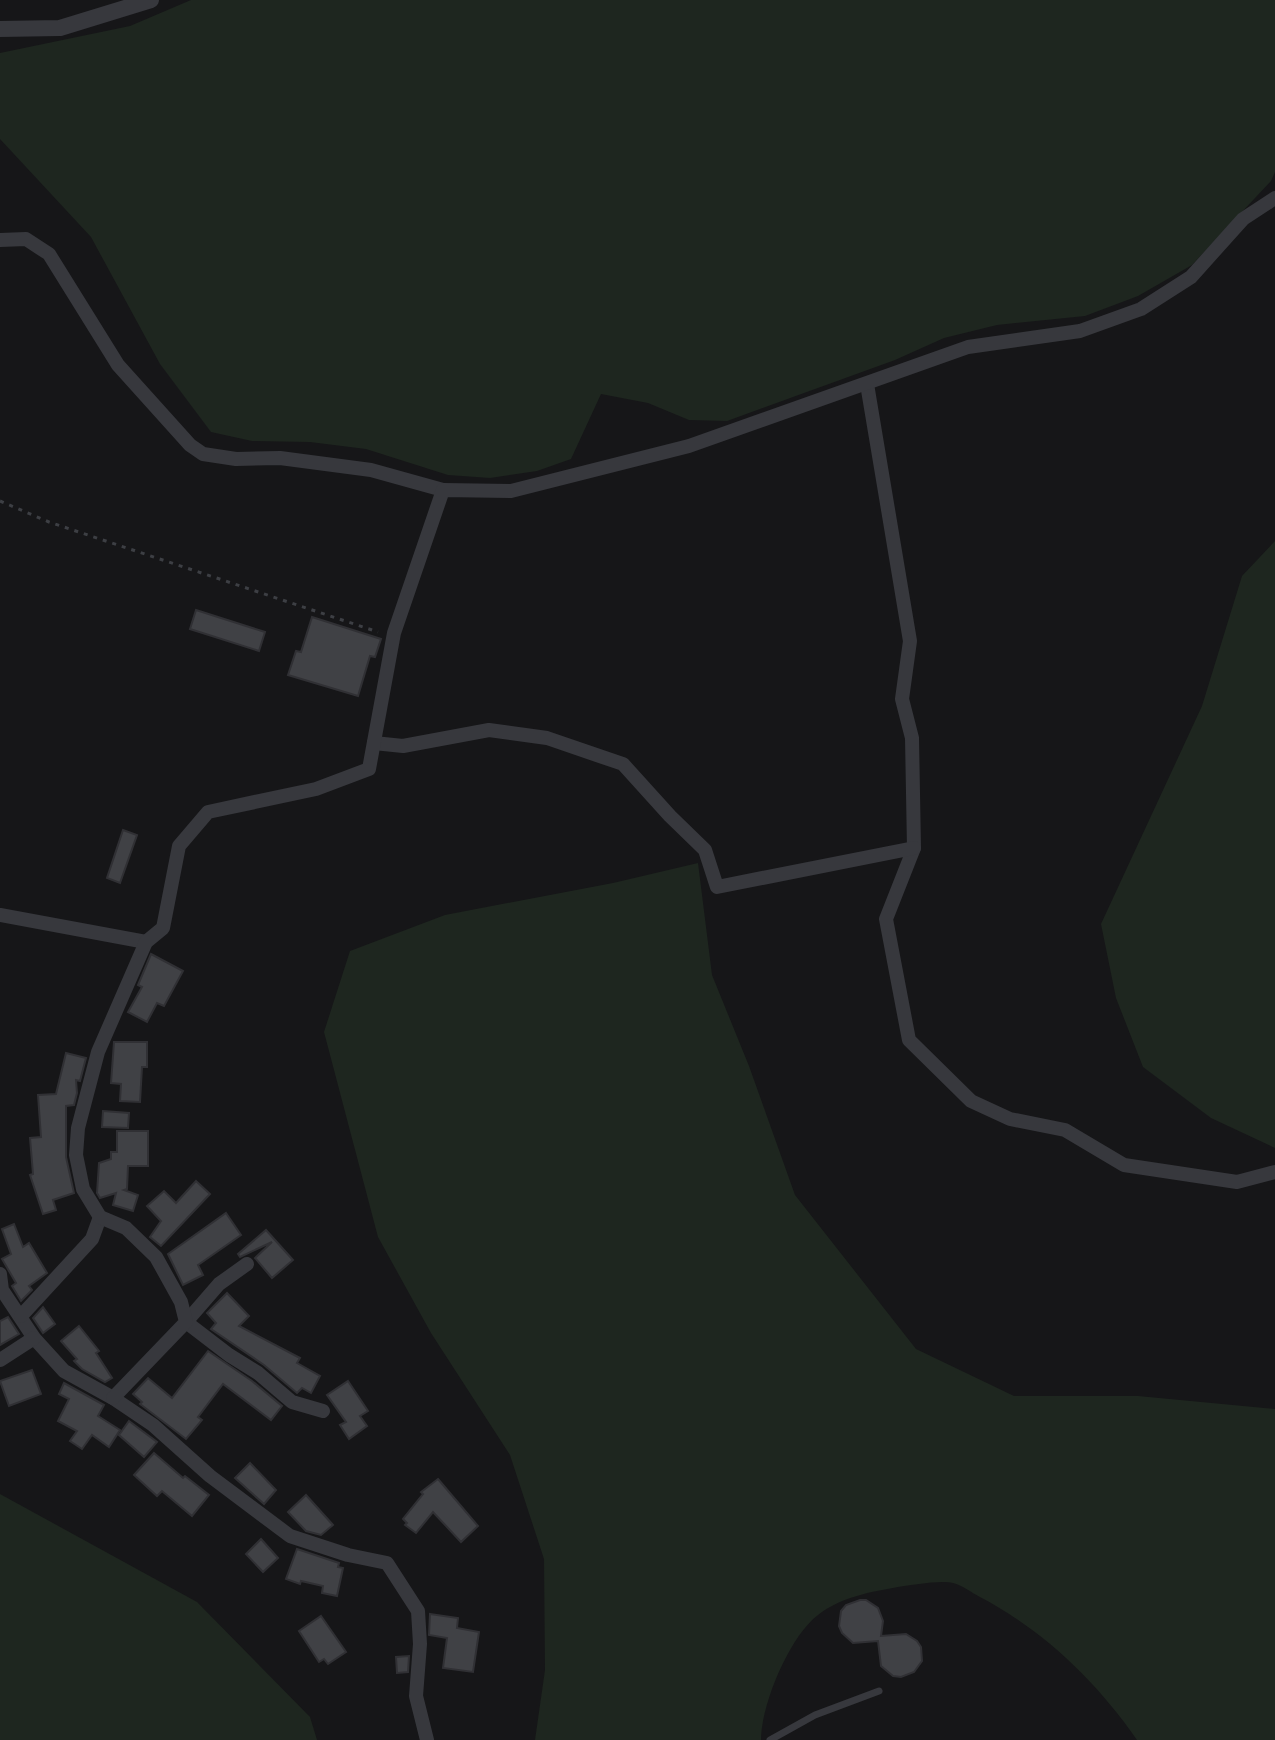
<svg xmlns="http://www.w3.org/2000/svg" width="1275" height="1740" font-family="Raleway,sans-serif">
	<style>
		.green { fill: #1e261f }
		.building { fill: #404145; stroke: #303034; stroke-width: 2 }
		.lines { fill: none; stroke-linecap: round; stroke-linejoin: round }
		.path { stroke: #3d3f44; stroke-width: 3; stroke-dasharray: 4 6; stroke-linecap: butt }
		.service { stroke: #37383d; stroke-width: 7 }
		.minor { stroke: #37383d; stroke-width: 14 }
		.tertiary { stroke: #37383d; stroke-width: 16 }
	</style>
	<rect width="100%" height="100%" fill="#161618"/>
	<g class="green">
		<polygon points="191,0 1275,0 1275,172 1271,181 1192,265 1138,296 1085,316 997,325 944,338 895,360 727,421 689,420 648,403 601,394 571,459 537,471 490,478 448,475 366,449 310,442 252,441 211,432 160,364 91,237 0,139 0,53 130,26"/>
		<polygon points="1275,541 1275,1148 1211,1118 1143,1067 1116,998 1101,924 1202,706 1242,576"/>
		<path d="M698 863 712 975 749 1066 795 1195 916 1349 1014 1396H1138L1275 1409V1740H1137C1096 1681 1044 1631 980 1597 972 1593 962 1585 953 1583 940 1580 912 1585 898 1587 870 1592 841 1597 818 1615 789 1637 761 1705 761 1740H535L545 1670 544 1559 510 1455 431 1333 378 1237 324 1032 350 951 445 915 613 883Z"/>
		<polygon points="0,1494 197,1602 310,1717 317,1740 0,1740"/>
	</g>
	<g class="building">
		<polygon points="196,610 265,632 259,651 190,629"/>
		<polygon points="312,617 381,639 375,657 370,656 358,696 288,675 296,651 301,652"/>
		<polygon points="123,830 137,835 120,883 107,878"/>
		<polygon points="151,954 183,971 164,1006 157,1003 147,1022 128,1012 142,987 138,985"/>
		<polygon points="114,1042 147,1042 147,1067 142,1067 140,1102 120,1101 121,1084 111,1083"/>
		<polygon points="66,1053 86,1058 80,1081 76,1080 77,1093 74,1105 66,1106 66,1157 74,1193 53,1200 56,1210 43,1214 30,1175 33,1174 30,1138 41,1137 38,1095 56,1094"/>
		<polygon points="103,1111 129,1113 128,1128 102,1127"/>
		<polygon points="117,1131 148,1131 148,1166 128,1166 127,1189 124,1190 138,1195 133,1211 113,1205 116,1193 100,1198 97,1193 99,1163 111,1159 111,1152 117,1152"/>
		<polygon points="196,1181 210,1194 161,1246 150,1237 161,1221 147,1206 164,1191 176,1203"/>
		<polygon points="226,1213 241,1235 198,1265 203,1275 183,1285 168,1254"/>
		<polygon points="14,1224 23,1247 29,1243 47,1273 29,1286 32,1290 21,1301 12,1286 16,1283 2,1259 11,1254 2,1229"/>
		<polygon points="266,1230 293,1260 272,1278 255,1258 272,1242 240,1257 238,1254"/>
		<polygon points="227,1293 249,1316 239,1326 300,1358 297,1363 320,1376 311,1393 302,1388 297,1393 264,1365 211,1329 216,1323 207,1313"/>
		<polygon points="43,1307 55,1324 43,1333 33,1318"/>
		<polygon points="8,1317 19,1334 0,1345 0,1321"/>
		<polygon points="79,1326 99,1351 96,1353 112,1378 105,1382 82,1369 74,1361 77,1359 61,1341"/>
		<polygon points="208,1351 252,1381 282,1406 271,1420 223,1384 198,1417 202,1420 186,1439 140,1404 142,1402 133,1394 148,1378 172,1398"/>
		<polygon points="32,1370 41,1394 9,1406 0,1381"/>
		<polygon points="348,1381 368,1411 360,1416 367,1426 349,1439 340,1425 346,1422 327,1395"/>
		<polygon points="64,1383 104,1405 98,1416 120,1430 109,1447 92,1435 82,1449 70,1441 77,1431 58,1421 69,1399 59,1394"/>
		<polygon points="129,1421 157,1442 144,1457 119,1435"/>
		<polygon points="154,1453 183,1478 185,1476 209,1495 192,1516 162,1491 157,1496 134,1475"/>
		<polygon points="250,1463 276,1490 264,1504 235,1478"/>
		<polygon points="438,1479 478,1526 461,1542 433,1512 416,1533 405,1525 407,1523 403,1519 423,1494 421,1492"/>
		<polygon points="306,1495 333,1525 321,1535 306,1531 288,1512"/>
		<polygon points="261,1539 278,1558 263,1572 246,1554"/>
		<polygon points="297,1549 339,1563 338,1567 343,1568 337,1596 322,1593 323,1586 301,1581 300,1584 286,1579"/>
		<polygon points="860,1600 866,1600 878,1608 883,1621 881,1636 906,1634 917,1641 921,1647 922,1661 914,1672 901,1677 893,1676 881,1666 878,1641 853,1643 842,1633 839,1626 841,1611 846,1605"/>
		<polygon points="430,1614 458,1618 457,1628 479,1632 473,1672 443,1668 447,1638 429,1635"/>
		<polygon points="321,1616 346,1652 328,1664 324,1659 319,1662 299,1631"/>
		<polygon points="409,1656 408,1672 397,1673 396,1657"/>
	</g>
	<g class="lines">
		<polyline class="path" points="0,501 49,522 378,632"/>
		<polyline class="service" points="770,1740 815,1715 879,1691"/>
		<g class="minor">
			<polyline points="0,240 26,239 49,254 118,365 190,445 203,454 236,459 280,458 371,470 443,490"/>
			<polyline points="867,384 910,641 902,699 912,738 914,848 886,919 909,1040 971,1101 1010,1119 1065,1130 1124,1165 1237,1182 1275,1172"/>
			<polyline points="374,743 403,746 489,730 547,738 623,764 670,816 705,850 717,887 914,848"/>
			<polyline points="0,915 146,942"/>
			<polyline points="247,1264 219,1284 186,1322 229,1355 258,1373 292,1402 323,1411"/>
			<polyline points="0,1274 2,1290 34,1338 64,1371 113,1398 153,1425 210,1476 290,1536 348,1555 387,1563 418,1611 420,1644 416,1696 427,1740"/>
			<polyline points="21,1316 92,1239 100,1217"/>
			<polyline points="0,1360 34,1338"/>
			<polyline points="113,1398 186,1322 181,1302 156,1257 126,1228 100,1217 83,1189 76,1155 78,1128 98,1052 146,942 163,928 179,846 208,812 316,789 369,769 394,633 443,490 511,491 689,446 968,347 1080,331 1141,309 1191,277 1243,219 1275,198"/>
		</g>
		<polyline class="tertiary" points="0,29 60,28 151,0"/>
	</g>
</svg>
